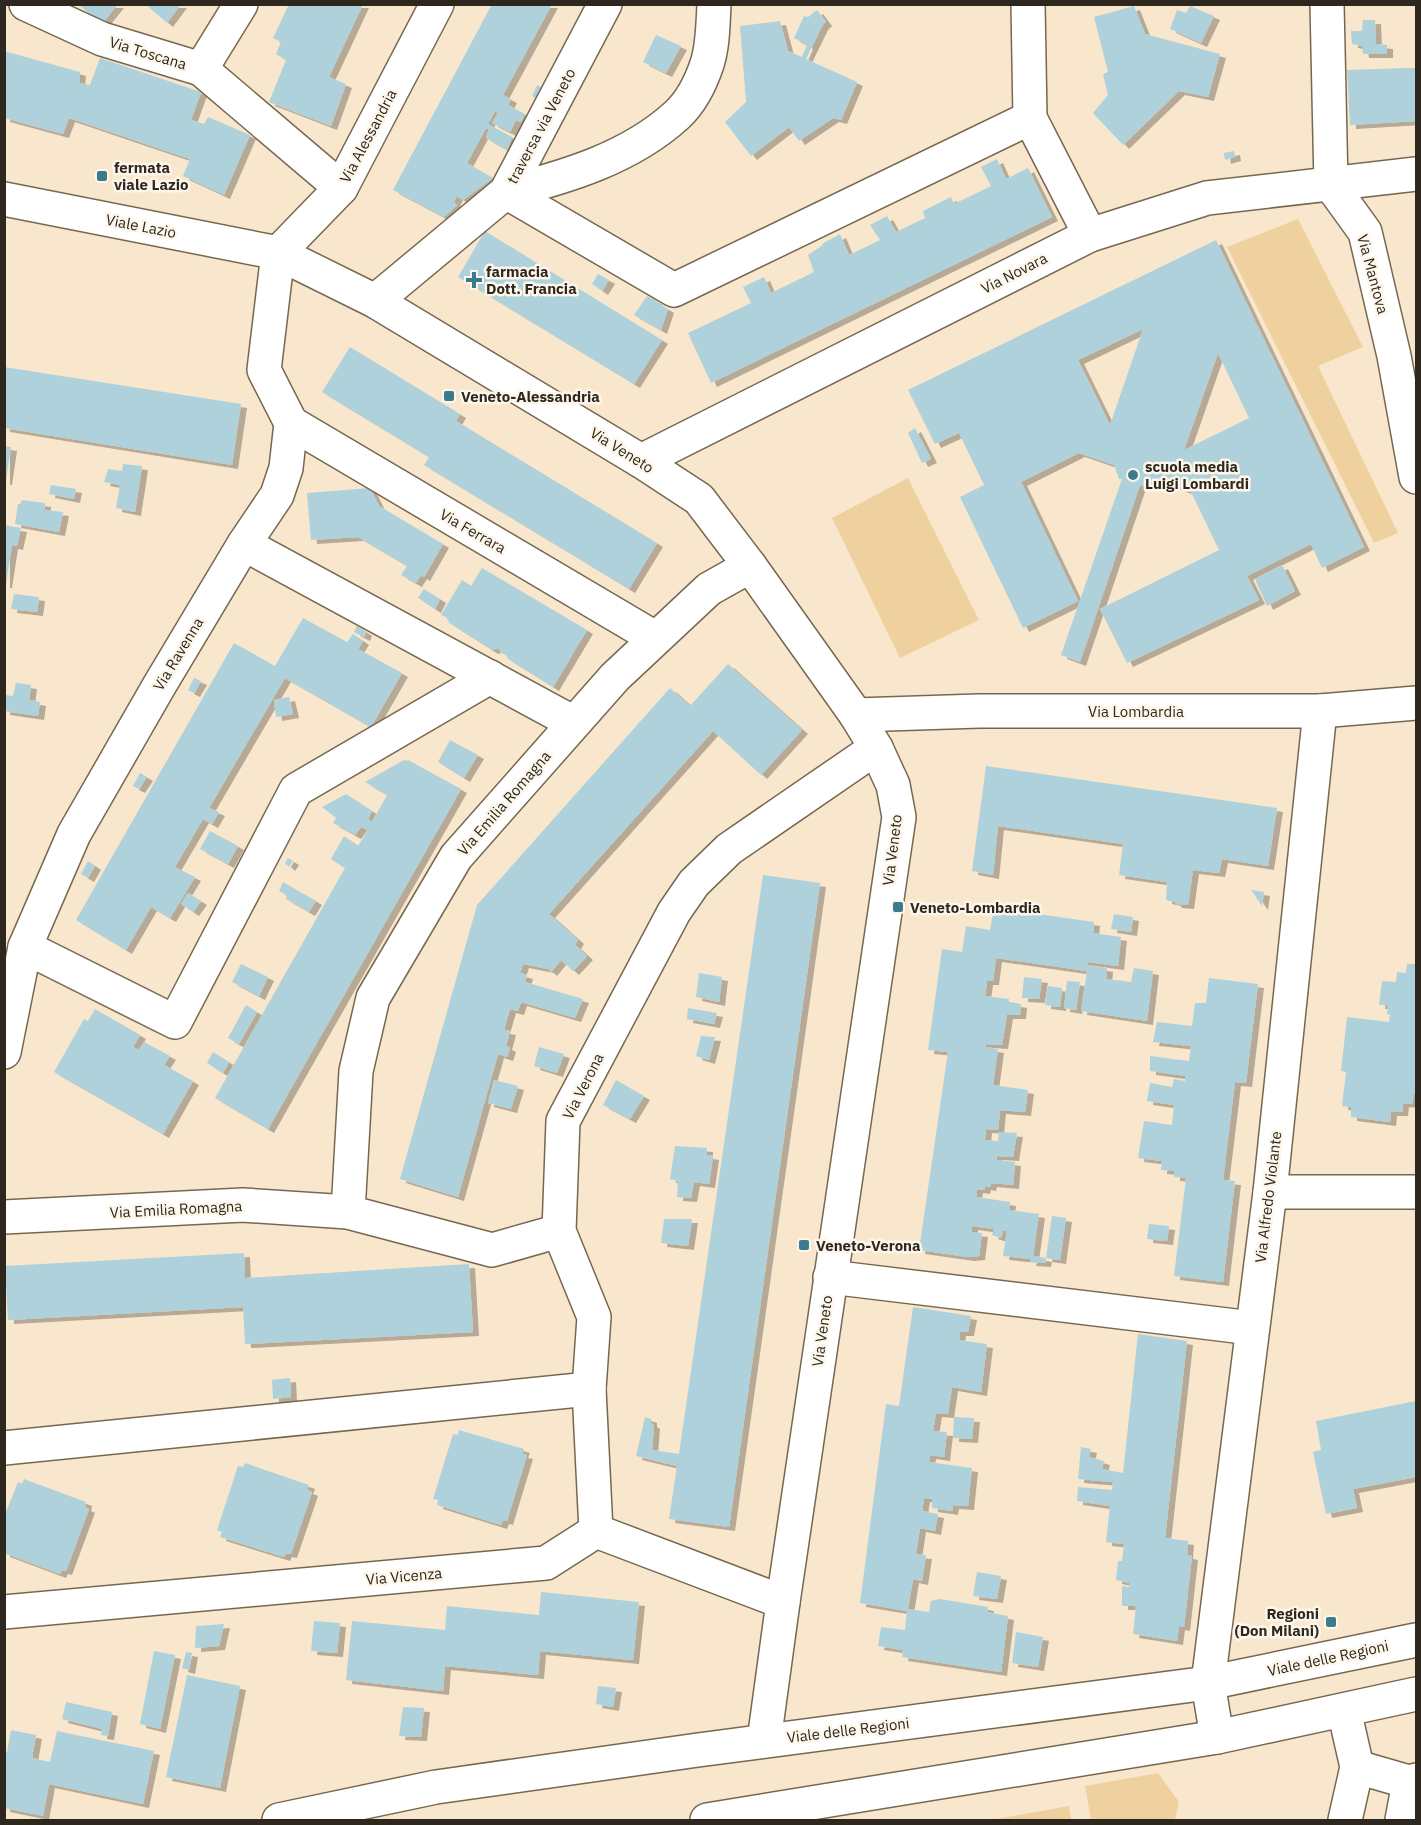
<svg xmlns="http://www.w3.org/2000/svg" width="1421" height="1825" font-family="'IBM Plex Sans',sans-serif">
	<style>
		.green { fill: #efd1a0 }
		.building { fill: #aed1dc; fill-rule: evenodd; filter: url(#shadow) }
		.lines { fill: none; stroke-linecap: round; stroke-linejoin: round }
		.street-casing { stroke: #766850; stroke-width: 36 }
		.secondary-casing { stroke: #766850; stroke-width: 36 }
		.street { stroke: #fff; stroke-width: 33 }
		.secondary { stroke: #fff; stroke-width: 33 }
		.poi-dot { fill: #3a7c8e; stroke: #fdf6eb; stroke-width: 2 }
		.labels { text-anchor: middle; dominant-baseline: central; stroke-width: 5; stroke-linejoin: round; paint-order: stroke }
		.street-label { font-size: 15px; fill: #2d271d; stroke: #fdf6eb }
		.poi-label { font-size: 15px; font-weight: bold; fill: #2d271d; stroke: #fdf6eb; text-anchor: start }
	</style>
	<defs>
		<filter id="shadow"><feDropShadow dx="6" dy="4" stdDeviation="0" flood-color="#0004"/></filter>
	</defs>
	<rect width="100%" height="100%" fill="#f8e7cc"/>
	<g class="green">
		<polygon points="1298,219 1363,347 1318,366 1398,533 1374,543 1227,247"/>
		<polygon points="908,478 979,620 900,658 832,518"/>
		<polygon points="1158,1773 1179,1802 1175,1820 1091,1820 1085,1786"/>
		<polygon points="1069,1806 1071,1820 990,1820"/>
	</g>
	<g class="building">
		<polygon points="78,4 118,4 102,24"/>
		<polygon points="145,4 181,4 167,23"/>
		<polygon points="289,4 363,4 329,77 346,84 331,126 269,102 286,60 276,54 281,42 273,38"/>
		<polygon points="492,4 552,4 503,95 511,99 508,105 525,114 521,122 516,120 510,132 492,123 498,113 495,111 488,124 512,137 507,150 486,138 489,129 486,128 467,163 493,178 463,200 457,196 454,202 457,205 444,217 393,190"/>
		<polygon points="1134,6 1145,34 1220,54 1208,97 1179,91 1123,145 1093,113 1108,95 1103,74 1108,72 1094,17"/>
		<polygon points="1190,6 1214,16 1201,43 1170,29 1177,10 1186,13"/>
		<polygon points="817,10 826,22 822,26 806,59 857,82 841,120 833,118 799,141 789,127 751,156 725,122 746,102 740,26 780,21 788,51 802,57 807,45 794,38 804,16 808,17"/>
		<polygon points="1363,20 1375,20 1376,44 1387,45 1387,54 1363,54 1362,46 1352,44 1351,31 1362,31"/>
		<polygon points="656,35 681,46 666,73 643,62"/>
		<polygon points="4,51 80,72 79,83 90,85 100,58 201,92 191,120 204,124 208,117 250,135 224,195 183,176 190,159 69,118 63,134 4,118"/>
		<polygon points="1406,68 1416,68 1416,121 1350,125 1347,70"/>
		<polygon points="537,85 542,88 537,99 532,96"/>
		<polygon points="1234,151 1235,157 1225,160 1224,153"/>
		<polygon points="997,159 1006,179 1028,168 1052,217 711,383 688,333 751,303 743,287 764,277 771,293 814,272 808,255 823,245 822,244 840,234 849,255 880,240 870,225 887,216 896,232 925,218 923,211 951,197 954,204 991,186 981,167"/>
		<polygon points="485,231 662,340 634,384 458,277"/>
		<path d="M1216 240 1364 547 1322 568 1311 544 1247 576 1259 600 1127 663 1100 609 1219 550 1191 492 1156 479 1142 486 1140 485 1080 662 1061 655 1122 479H1119L1114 465 1079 453 1021 482 1078 601 1023 628 960 497 984 485 959 433 935 444 908 390ZM1143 329 1110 425 1078 360ZM1218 353 1249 418 1184 450Z"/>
		<polygon points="598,274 609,280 602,291 592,284"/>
		<polygon points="647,296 657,301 656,302 668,309 661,330 634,315"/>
		<polygon points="350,347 460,414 456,421 657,543 629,589 424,465 429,457 322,392"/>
		<polygon points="4,367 241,404 232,465 4,428"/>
		<polygon points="915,428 931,459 922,463 908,433"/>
		<polygon points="4,446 11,447 6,481 4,481"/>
		<polygon points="123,464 142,466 135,512 116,508 120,485 104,482 108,469 122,471"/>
		<polygon points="51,485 76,489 74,499 49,494"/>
		<polygon points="370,488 379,506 443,544 424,577 421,575 416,583 401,575 407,566 358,537 311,540 307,493"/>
		<polygon points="22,500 45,503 45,510 63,512 59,532 15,524 18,504 20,504"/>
		<polygon points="4,525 21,528 17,546 12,545 6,584 4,584"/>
		<polygon points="1282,565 1295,591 1267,606 1255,579"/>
		<polygon points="482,568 587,630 553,687 508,659 506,655 501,653 499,648 492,650 448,622 450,619 441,615 462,580 471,586"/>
		<polygon points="424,589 440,599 435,609 418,598"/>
		<polygon points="14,594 39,597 37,612 11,609"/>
		<polygon points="303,618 347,642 353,634 363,641 358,649 402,673 371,727 285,678 209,808 219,812 212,824 203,819 175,867 195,877 170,918 151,907 126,950 76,920 234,643 275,666"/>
		<polygon points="357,626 366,632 364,637 354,632"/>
		<polygon points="728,664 802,730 761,775 713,731 549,914 578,940 575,945 587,956 573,971 561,960 551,972 548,969 523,964 520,973 527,975 525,982 583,999 575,1018 521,1002 518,1011 510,1009 504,1030 510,1031 506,1046 510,1048 507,1057 498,1054 458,1197 400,1179 477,905 670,688 690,706"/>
		<polygon points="194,678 201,681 194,693 188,690"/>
		<polygon points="16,683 31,685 29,700 40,702 38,716 4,711 6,695 13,696"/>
		<polygon points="289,697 293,714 276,717 274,700"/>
		<polygon points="450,740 478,755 464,778 438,762"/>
		<polygon points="404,760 406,761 408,760 461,789 268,1129 215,1098 345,868 331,859 344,836 358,846 368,830 361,827 355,835 333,823 336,818 322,807 346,794 372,811 368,819 372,822 387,795 365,782"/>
		<polygon points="986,766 1277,808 1268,866 1222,859 1219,873 1193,870 1188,905 1176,904 1175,902 1166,900 1167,882 1119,875 1123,844 998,826 993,875 972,871"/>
		<polygon points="140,773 147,777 139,789 133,786"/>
		<polygon points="210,831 238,846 228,864 200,849"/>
		<polygon points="288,858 293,861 289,867 285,863"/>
		<polygon points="88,861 95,866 88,878 81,874"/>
		<polygon points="763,875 820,883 729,1527 669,1519 677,1466 636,1456 645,1417 651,1419 651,1423 654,1425 652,1450 679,1454"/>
		<polygon points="283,882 316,901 309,912 286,899 287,895 279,891"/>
		<polygon points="1251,890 1264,892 1262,906"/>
		<polygon points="188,893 201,901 193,912 181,904"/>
		<polygon points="994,908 1094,922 1093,933 1121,937 1118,966 1088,962 1088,965 1107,968 1106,979 1131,982 1134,968 1153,971 1147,1021 1081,1011 1087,971 996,958 993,981 987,981 985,996 1009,999 1009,1002 1021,1004 1020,1015 1007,1015 1002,1045 986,1044 986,1047 998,1049 993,1085 1028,1090 1025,1112 1000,1110 998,1130 986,1129 985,1140 998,1141 999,1132 1017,1133 1013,1157 997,1156 997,1160 1015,1162 1013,1185 991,1183 990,1187 985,1186 984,1190 977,1189 976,1197 1010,1202 1009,1210 1039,1214 1033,1256 1046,1258 1052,1216 1066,1218 1060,1260 1046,1258 1045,1263 1030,1262 1031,1259 1003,1256 1007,1231 1003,1231 1001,1238 992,1235 994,1229 972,1226 972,1232 982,1233 979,1256 968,1257 919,1250 948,1052 928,1050 942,949 962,952 966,926 990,930"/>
		<polygon points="1114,914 1133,917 1131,932 1111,929"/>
		<polygon points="241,964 268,977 259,996 232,982"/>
		<polygon points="1407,964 1416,964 1416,1094 1414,1094 1412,1104 1403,1103 1402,1112 1391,1112 1390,1122 1351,1117 1351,1107 1342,1106 1346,1072 1341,1071 1347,1017 1389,1022 1390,1015 1387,1014 1388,1005 1379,1005 1382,981 1396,982 1397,972 1406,973"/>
		<polygon points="699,973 722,977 719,1002 696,997"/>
		<polygon points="1024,977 1042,979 1039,999 1022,998"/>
		<polygon points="1209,978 1258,984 1246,1083 1235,1082 1223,1180 1235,1181 1223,1282 1174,1276 1186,1178 1174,1177 1174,1171 1161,1170 1162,1161 1138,1158 1144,1121 1172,1125 1174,1105 1147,1101 1150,1083 1172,1087 1174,1079 1185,1081 1186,1076 1150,1071 1150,1056 1189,1061 1191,1046 1153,1042 1157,1022 1192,1026 1195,1003 1206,1003"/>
		<polygon points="1067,981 1080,982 1076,1010 1064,1008"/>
		<polygon points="1048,986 1062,988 1060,1007 1045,1005"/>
		<polygon points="246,1005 257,1012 239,1044 228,1038"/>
		<polygon points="688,1008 717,1013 714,1024 687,1019"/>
		<polygon points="95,1009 140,1035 133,1047 139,1050 144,1042 170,1056 164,1065 193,1081 163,1134 54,1072 84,1019 88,1021"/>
		<polygon points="701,1036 715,1037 709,1060 696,1056"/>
		<polygon points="539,1047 564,1054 557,1073 534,1066"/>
		<polygon points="213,1052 229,1062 223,1073 207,1063"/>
		<polygon points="494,1080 518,1086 511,1109 488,1103"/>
		<polygon points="616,1080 644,1096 630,1119 603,1105"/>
		<polygon points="675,1146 707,1148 707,1155 713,1156 709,1184 694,1182 691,1198 677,1197 678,1181 670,1179"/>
		<polygon points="664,1219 692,1219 688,1246 661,1243"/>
		<polygon points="1149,1224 1169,1226 1167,1241 1147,1239"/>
		<polygon points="244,1253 245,1278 469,1264 473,1332 245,1344 243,1307 8,1320 5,1266"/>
		<polygon points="913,1307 971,1316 968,1332 960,1332 959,1340 987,1344 981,1392 952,1387 948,1414 936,1413 933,1431 947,1432 944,1457 930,1455 929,1462 972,1468 968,1506 953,1505 952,1511 932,1508 932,1499 924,1498 922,1511 938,1514 935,1531 920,1528 916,1554 926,1555 922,1581 913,1579 908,1609 929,1612 931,1601 940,1599 988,1607 987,1612 1008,1616 1001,1672 902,1657 903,1650 878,1646 881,1627 905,1630 907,1611 860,1603 886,1404 899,1406"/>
		<polygon points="1138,1334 1187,1341 1165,1538 1188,1541 1187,1555 1192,1556 1184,1627 1179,1626 1177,1641 1133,1634 1136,1606 1122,1606 1122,1586 1129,1587 1130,1583 1116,1580 1118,1561 1122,1561 1124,1544 1106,1542 1110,1506 1077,1501 1078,1487 1112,1490 1113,1482 1078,1479 1081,1447 1091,1449 1089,1457 1104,1461 1102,1469 1123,1473"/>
		<polygon points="290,1378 291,1397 273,1399 272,1380"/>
		<polygon points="1416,1401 1416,1477 1353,1489 1357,1508 1326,1514 1313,1452 1321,1450 1316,1421"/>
		<polygon points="954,1417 974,1418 972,1439 953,1438"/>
		<polygon points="459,1430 524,1449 522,1454 527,1455 507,1521 503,1520 501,1525 437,1505 438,1500 433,1499 453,1434 458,1435"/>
		<polygon points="245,1463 309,1485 307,1490 312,1492 291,1554 286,1553 284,1557 220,1537 222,1532 217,1530 238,1466 243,1467"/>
		<polygon points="24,1479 86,1502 85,1507 89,1509 66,1571 62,1570 60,1574 4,1553 4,1517 18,1482 22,1484"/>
		<polygon points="977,1572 1001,1576 997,1599 973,1596"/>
		<polygon points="541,1592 639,1602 633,1660 540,1651 538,1675 445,1666 443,1691 346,1680 352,1621 445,1630 447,1606 539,1615"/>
		<polygon points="314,1621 340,1623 337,1653 311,1651"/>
		<polygon points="224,1624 219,1646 195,1648 196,1626"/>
		<polygon points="1016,1632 1043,1637 1038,1667 1012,1663"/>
		<polygon points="154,1651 175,1655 160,1729 140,1724"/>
		<polygon points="186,1652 192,1653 189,1670 182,1668"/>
		<polygon points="187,1675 240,1686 220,1788 166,1777"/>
		<polygon points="598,1686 616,1688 613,1707 596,1704"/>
		<polygon points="66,1702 112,1712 108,1736 101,1735 102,1729 62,1719"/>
		<polygon points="403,1707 424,1708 421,1737 399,1736"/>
		<polygon points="11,1730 36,1735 32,1758 50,1762 57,1731 154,1751 143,1804 49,1784 43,1816 4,1808 4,1752 7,1752"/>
	</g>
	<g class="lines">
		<g class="street-casing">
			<g id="street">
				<polyline points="26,4 102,39 201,69 341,188"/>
				<polyline points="1028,4 1030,118 1090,235"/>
				<polyline points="1327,4 1331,185 1365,232 1394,356 1416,477"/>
				<polyline points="201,69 241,4"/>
				<polyline points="506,192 674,290 1030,118"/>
				<path d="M506 192C566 177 630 158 677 115 691 102 701 82 707 64 713 46 713 23 714 4"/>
				<polyline points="4,199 278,253 375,301 641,461 699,499 750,566 856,715 876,748 893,785 899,817 783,1602 764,1741"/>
				<polyline points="278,253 341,188 437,4"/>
				<polyline points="375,301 506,192 605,4"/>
				<polyline points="291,423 655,638"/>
				<polyline points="641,461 1090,235 1207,198 1416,174"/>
				<polyline points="244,544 574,723"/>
				<polyline points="856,715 979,711 1320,711 1416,703"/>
				<polyline points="25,947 175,1022 296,790 490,677"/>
				<polyline points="4,1052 25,947 74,834 159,686 244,544 277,495 286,468 291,423 264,370 278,253"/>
				<polyline points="1270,1192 1416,1192"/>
				<polyline points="348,1212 356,1071 373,998 456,857 615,677 709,589 750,566"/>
				<polyline points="4,1217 243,1205 348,1212 492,1250 559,1231"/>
				<polyline points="830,1277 1252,1328"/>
				<polyline points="4,1448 589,1389"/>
				<polyline points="596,1531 589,1389 594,1317 559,1231 563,1121 674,912 694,883 729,849 876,748"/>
				<polyline points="4,1612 546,1563 596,1531 783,1602"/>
				<polyline points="1208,1683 1270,1192 1320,711"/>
				<polyline points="1344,1710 1357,1767 1345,1820"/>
				<polyline points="1357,1767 1409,1782 1416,1780"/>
				<polyline points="1402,1820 1409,1782"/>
			</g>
		</g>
		<g class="secondary-casing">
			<g id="secondary">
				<polyline points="1208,1683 1217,1737"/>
				<polyline points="279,1820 436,1787 698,1750 1208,1683 1416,1640"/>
				<polyline points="707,1820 1217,1737 1416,1694"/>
			</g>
		</g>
		<use href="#street" class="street"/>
		<use href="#secondary" class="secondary"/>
	</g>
	<g class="poi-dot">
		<rect x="96" y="170" width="12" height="12" rx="3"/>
		<path d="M471 271h6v6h6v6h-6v6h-6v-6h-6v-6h6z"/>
		<rect x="443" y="390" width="12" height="12" rx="3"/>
		<circle cx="1133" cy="475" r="6"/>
		<rect x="892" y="901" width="12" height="12" rx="3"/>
		<rect x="798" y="1239" width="12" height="12" rx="3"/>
		<rect x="1325" y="1616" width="12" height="12" rx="3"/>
	</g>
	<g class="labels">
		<g class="street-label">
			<text transform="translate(148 53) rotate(17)">Via Toscana</text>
			<text transform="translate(541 126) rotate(-62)">traversa via Veneto</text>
			<text transform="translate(368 136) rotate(-62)">Via Alessandria</text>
			<text transform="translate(141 226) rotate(11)">Viale Lazio</text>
			<text transform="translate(1014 273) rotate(-27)">Via Novara</text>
			<text transform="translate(1373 274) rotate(75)">Via Mantova</text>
			<text transform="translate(622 450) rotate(32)">Via Veneto</text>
			<text transform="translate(473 531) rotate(30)">Via Ferrara</text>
			<text transform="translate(178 654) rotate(-59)">Via Ravenna</text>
			<text x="1136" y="711">Via Lombardia</text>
			<text transform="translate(504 803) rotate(-49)">Via Emilia Romagna</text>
			<text transform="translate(892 850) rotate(-83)">Via Veneto</text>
			<text transform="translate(583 1086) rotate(-63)">Via Verona</text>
			<text transform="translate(1268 1197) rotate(-83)">Via Alfredo Violante</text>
			<text transform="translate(176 1209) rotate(-3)">Via Emilia Romagna</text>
			<text transform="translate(822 1331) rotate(-82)">Via Veneto</text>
			<text transform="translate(404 1576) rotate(-5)">Via Vicenza</text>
			<text transform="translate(1328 1658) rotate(-12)">Viale delle Regioni</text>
			<text transform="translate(848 1730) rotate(-7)">Viale delle Regioni</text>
		</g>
		<g class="poi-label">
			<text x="114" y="167">fermata<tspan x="114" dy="17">viale Lazio</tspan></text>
			<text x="486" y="271">farmacia<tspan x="486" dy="17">Dott. Francia</tspan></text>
			<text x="461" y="396">Veneto-Alessandria</text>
			<text x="1145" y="466">scuola media<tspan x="1145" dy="17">Luigi Lombardi</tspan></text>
			<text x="910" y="907">Veneto-Lombardia</text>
			<text x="816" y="1245">Veneto-Verona</text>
			<text x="1319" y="1613" text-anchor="end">Regioni<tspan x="1319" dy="17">(Don Milani)</tspan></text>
		</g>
	</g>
	<rect width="1421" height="1825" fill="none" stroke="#2d271d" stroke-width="12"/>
</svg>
